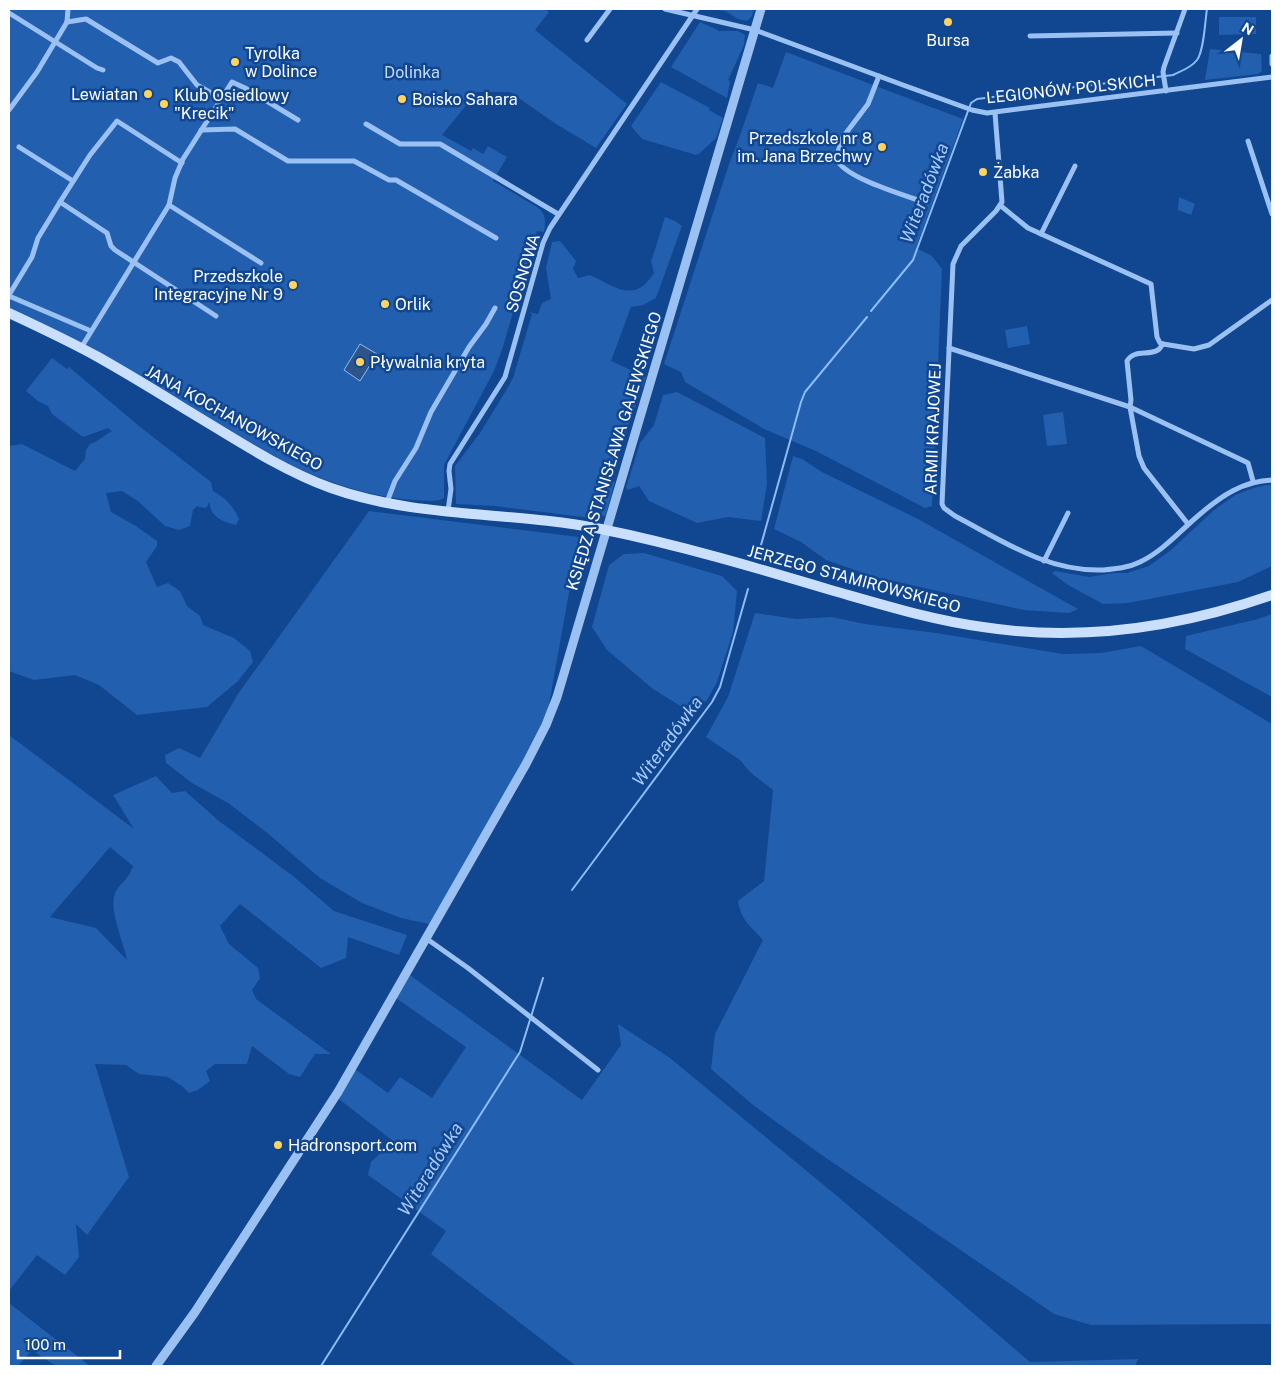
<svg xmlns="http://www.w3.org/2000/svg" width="1281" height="1375" font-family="'Public Sans',sans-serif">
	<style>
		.green { fill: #225faf; fill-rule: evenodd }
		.water { fill: #2d548b; stroke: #8dbcf6 }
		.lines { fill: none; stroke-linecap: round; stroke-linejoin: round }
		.stream { stroke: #8dbcf6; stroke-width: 2 }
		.minor { stroke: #9bc1f2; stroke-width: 5 }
		.tertiary { stroke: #9bc1f2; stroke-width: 9 }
		.secondary { stroke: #cadffc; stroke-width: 10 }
		.poi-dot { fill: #ffd35d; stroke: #114690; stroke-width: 2 }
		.labels { text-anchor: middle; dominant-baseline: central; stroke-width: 5; stroke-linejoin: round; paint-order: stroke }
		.poi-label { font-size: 16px; fill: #fff; stroke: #114690; text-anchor: start }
		.park-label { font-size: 16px; fill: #c3dcfd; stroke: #114690 }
		.street-label { font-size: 16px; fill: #fff; stroke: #114690 }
		.water-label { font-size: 18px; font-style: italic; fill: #a7cbfa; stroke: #114690 }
	</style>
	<rect width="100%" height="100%" fill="#114690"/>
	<g class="green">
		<path d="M9 9H545L549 12 535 30 627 104 596 148 556 124 510 92H477L442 135 471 151 473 148 483 154 488 146 507 157 493 181 537 207C546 213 546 222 544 232L537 231 502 350 494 371 444 465V498C436 503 423 500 414 500 365 496 326 482 282 461L92 349 9 308Z"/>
		<polygon points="709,9 754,9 752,16 747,21 738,19 725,11"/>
		<polygon points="1219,17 1256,17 1256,34 1219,35"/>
		<polygon points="700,22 718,30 718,31 738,31 745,35 744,45 728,80 730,81 727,98 671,67"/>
		<polygon points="1210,49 1261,54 1262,71 1258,74 1205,80"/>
		<polygon points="786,52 963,119 916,248 932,256 942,269 932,506 925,508 816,451 764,429 685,382 681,372 664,364 729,164 738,141 758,83 773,88"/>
		<polygon points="661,82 710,108 709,110 723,118 716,138 699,154 696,155 642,139 631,126"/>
		<polygon points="1179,197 1195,204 1191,215 1178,210"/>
		<path d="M665 217 675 221 682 226 656 298 643 305 631 307 611 361 646 377 616 459 612 482 615 481 606 515 598 519 495 506 456 504 455 466 480 433 507 389 513 378 532 314 529 312 538 314 542 303 551 299 546 268 552 242 560 241 576 261 573 269 578 278 590 275C616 287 634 304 654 273L651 262Z"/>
		<polygon points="1027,326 1030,344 1008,348 1005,330"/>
		<path d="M52 358 67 369 69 367 139 426 211 482 213 491C225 498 233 505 239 519L236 525C228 523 214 519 211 509 210 507 210 504 209 502L207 507 204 508 197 506 193 510 190 526 179 530 165 526 139 502 122 491 106 493 111 512 136 526 157 541V546L146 562 157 587 168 583 180 591 187 606 200 616 203 625 234 638 250 651 253 662 238 681 207 707 137 715 99 685 75 675 34 680 9 671V446L22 444 75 471 85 459 86 450 90 444C98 442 104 435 112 431L108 428 83 437 52 414 48 406 38 401 26 391Z"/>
		<polygon points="677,392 765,438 767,484 761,521 728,517 697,523 649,501 639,486 628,490 626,488 640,443 654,425 663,395"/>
		<polygon points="1063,412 1067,444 1047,446 1043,415"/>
		<polygon points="793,456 802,459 822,472 918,519 1078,609 1069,613 1024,610 875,577 826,560 801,542 774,529"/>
		<polygon points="1267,485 1272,485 1272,566 1238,582 1128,603 1103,604 1068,585 1052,573 1055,571 1089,577 1113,573 1127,573 1149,566 1171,550 1213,511 1235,495 1254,488"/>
		<polygon points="369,511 579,537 546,721 524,762 429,924 401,918 362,903 320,878 266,832 228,803 192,783 166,763 165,755 179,748 200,758 238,694"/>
		<polygon points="644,553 722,576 737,591 733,632 717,682 707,700 690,712 653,689 607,650 592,627 609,565 624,554"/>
		<path d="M755 613 796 619 832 617 865 624 936 633 1063 654 1101 653 1141 646 1272 724V1324L1091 1325 1054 1314 816 1151 753 1105 711 1069 715 1034 763 940C750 926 741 920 738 901L764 881 773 790 751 773 740 760 706 737 728 697Z"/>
		<polygon points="1272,614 1272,697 1185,649 1186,636 1258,619"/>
		<path d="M9 735 134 829 113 795 156 776 172 793 185 791 219 821 293 876 334 911 407 935 399 955 348 937 346 958 321 968 240 904 220 926 229 944 258 968 260 978 252 990 256 999 331 1054H315L300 1077 289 1074 252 1046 247 1064H215L206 1071 210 1081 198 1090 189 1093 182 1086 168 1077 139 1074 126 1065 95 1064 129 1177 87 1235 76 1224 79 1257 65 1275 37 1255 9 1291ZM110 847 133 866C128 880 122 881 116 891 107 907 124 943 127 960L96 928 50 917Z"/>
		<polygon points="407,973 582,1100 621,1045 618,1024 670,1058 843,1201 1030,1362 1138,1359 1135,1366 576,1366 431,1254 446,1231 368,1175 371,1162 393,1141 335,1096 352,1067 388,1093 400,1077 432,1098 466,1047 393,996"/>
		<polygon points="9,1303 90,1366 56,1366 32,1350 18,1366 9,1366"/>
	</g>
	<polygon class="water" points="360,344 377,354 360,381 344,370"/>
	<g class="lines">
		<g class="stream">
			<path d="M1009 95 1173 75C1181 71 1191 68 1197 60 1204 51 1205 21 1207 9"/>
			<polyline points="871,311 913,260 971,103 977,99 1001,96"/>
			<polyline points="761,545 801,402 805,392 867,317"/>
			<polyline points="572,890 712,702 720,687 748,589"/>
			<polyline points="321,1366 520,1052 543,978"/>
		</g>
		<g class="minor">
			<polyline points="665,9 755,30 903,85 972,110 987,113 1272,77"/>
			<polyline points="9,13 97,68 103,70"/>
			<polyline points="67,22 86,19 158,63 171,58 179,62 197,85 222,99"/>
			<polyline points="1030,36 1177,33"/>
			<polyline points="587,40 610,9"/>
			<polyline points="1272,56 1272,64"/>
			<path d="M879 76 868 104 843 137 836 158C843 178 905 195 926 203"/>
			<polyline points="1166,91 1163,72 1164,67 1185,9"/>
			<polyline points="9,110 37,72 67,22 68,9"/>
			<path d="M995 113 1002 202 996 211 961 246 953 264 942 504 944 508 955 516C1003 541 1047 572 1103 570 1115 569 1128 568 1140 562 1163 551 1180 531 1199 515 1221 496 1243 481 1272 480"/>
			<polyline points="366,124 400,144 440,144 558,214"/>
			<polyline points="201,130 235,129 288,161 354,161 389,180 396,180 496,238"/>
			<polyline points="1248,141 1272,214"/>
			<polyline points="19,147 73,181"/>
			<polyline points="60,202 107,233 111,246 115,250 216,316"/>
			<polyline points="169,205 261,263"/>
			<polyline points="1001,206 1028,228 1151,284 1157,337 1160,343 1163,344 1194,349 1209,345 1272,300"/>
			<polyline points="1041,234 1075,166"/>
			<polyline points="9,295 32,257 38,238 60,202 90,155 117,121 182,163"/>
			<polyline points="9,296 91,331"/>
			<path d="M1163 344C1161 346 1160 349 1158 350 1148 356 1134 349 1127 361L1131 400 1130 407 1139 456 1144 468 1188 524"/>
			<polyline points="81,348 169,205 175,178 183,159 232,82 245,88 298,120"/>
			<polyline points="949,348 1130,407 1244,461 1248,463 1253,481"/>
			<polyline points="387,502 395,481 416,448 431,412 469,347 486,324 495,308"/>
			<polyline points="448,511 451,489 449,471 450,464 505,377 543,243 550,228 697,9"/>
			<polyline points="1044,561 1068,513"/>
			<polyline points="427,939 468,968 598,1070"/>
		</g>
		<polyline class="tertiary" points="156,1366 195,1312 338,1092 526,764 546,725 557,697 761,9"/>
		<path class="secondary" d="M9 313C39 327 69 341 98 357 128 374 156 391 185 409 232 437 279 469 331 488 418 519 512 511 601 529 680 545 757 568 834 591 883 605 932 620 983 627 1080 642 1180 627 1272 595"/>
	</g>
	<g class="poi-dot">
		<circle cx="948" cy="22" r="5"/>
		<circle cx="235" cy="62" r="5"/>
		<circle cx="148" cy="94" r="5"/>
		<circle cx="402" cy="99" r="5"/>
		<circle cx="164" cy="104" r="5"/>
		<circle cx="882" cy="147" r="5"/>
		<circle cx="983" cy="172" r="5"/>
		<circle cx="293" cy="285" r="5"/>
		<circle cx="385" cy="304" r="5"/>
		<circle cx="360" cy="362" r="5"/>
		<circle cx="278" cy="1145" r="5"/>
	</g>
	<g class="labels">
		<g class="poi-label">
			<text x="948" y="40" text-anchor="middle">Bursa</text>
			<text x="245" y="53">Tyrolka<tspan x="245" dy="18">w Dolince</tspan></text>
			<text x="138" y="94" text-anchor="end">Lewiatan</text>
			<text x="174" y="95">Klub Osiedlowy<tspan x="174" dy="18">"Krecik"</tspan></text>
			<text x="412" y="99">Boisko Sahara</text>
			<text x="872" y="138" text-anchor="end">Przedszkole nr 8<tspan x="872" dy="18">im. Jana Brzechwy</tspan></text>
			<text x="993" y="172">Żabka</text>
			<text x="283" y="276" text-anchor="end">Przedszkole<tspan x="283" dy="18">Integracyjne Nr 9</tspan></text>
			<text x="395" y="304">Orlik</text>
			<text x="370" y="362">Pływalnia kryta</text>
			<text x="288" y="1145">Hadronsport.com</text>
		</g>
		<g class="park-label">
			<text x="412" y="72">Dolinka</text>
		</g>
		<g class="street-label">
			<text transform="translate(1071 89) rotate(-6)">LEGIONÓW POLSKICH</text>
			<text transform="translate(523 273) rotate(-73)">SOSNOWA</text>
			<text transform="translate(234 418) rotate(29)">JANA KOCHANOWSKIEGO</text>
			<text transform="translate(933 429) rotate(-88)">ARMII KRAJOWEJ</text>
			<text transform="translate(614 451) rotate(-73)">KSIĘDZA STANISŁAWA GAJEWSKIEGO</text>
			<text transform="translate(854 579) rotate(15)">JERZEGO STAMIROWSKIEGO</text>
		</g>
		<g class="water-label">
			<text transform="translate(924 193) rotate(-69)">Witeradówka</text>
			<text transform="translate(667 741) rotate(-54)">Witeradówka</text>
			<text transform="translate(430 1169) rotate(-58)">Witeradówka</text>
		</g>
	</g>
	<rect width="1281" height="1375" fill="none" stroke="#ffffff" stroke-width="20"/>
	<g transform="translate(1241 40) rotate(31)" stroke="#114690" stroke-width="4" paint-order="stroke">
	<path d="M0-4L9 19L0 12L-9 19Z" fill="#ffffff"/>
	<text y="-8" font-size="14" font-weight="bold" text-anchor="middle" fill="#ffffff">N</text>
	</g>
	<path d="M18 1350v8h102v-8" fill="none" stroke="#ffffff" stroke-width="2.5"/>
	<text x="25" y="1350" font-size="15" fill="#ffffff" stroke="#114690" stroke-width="4" paint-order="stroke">100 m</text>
</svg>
